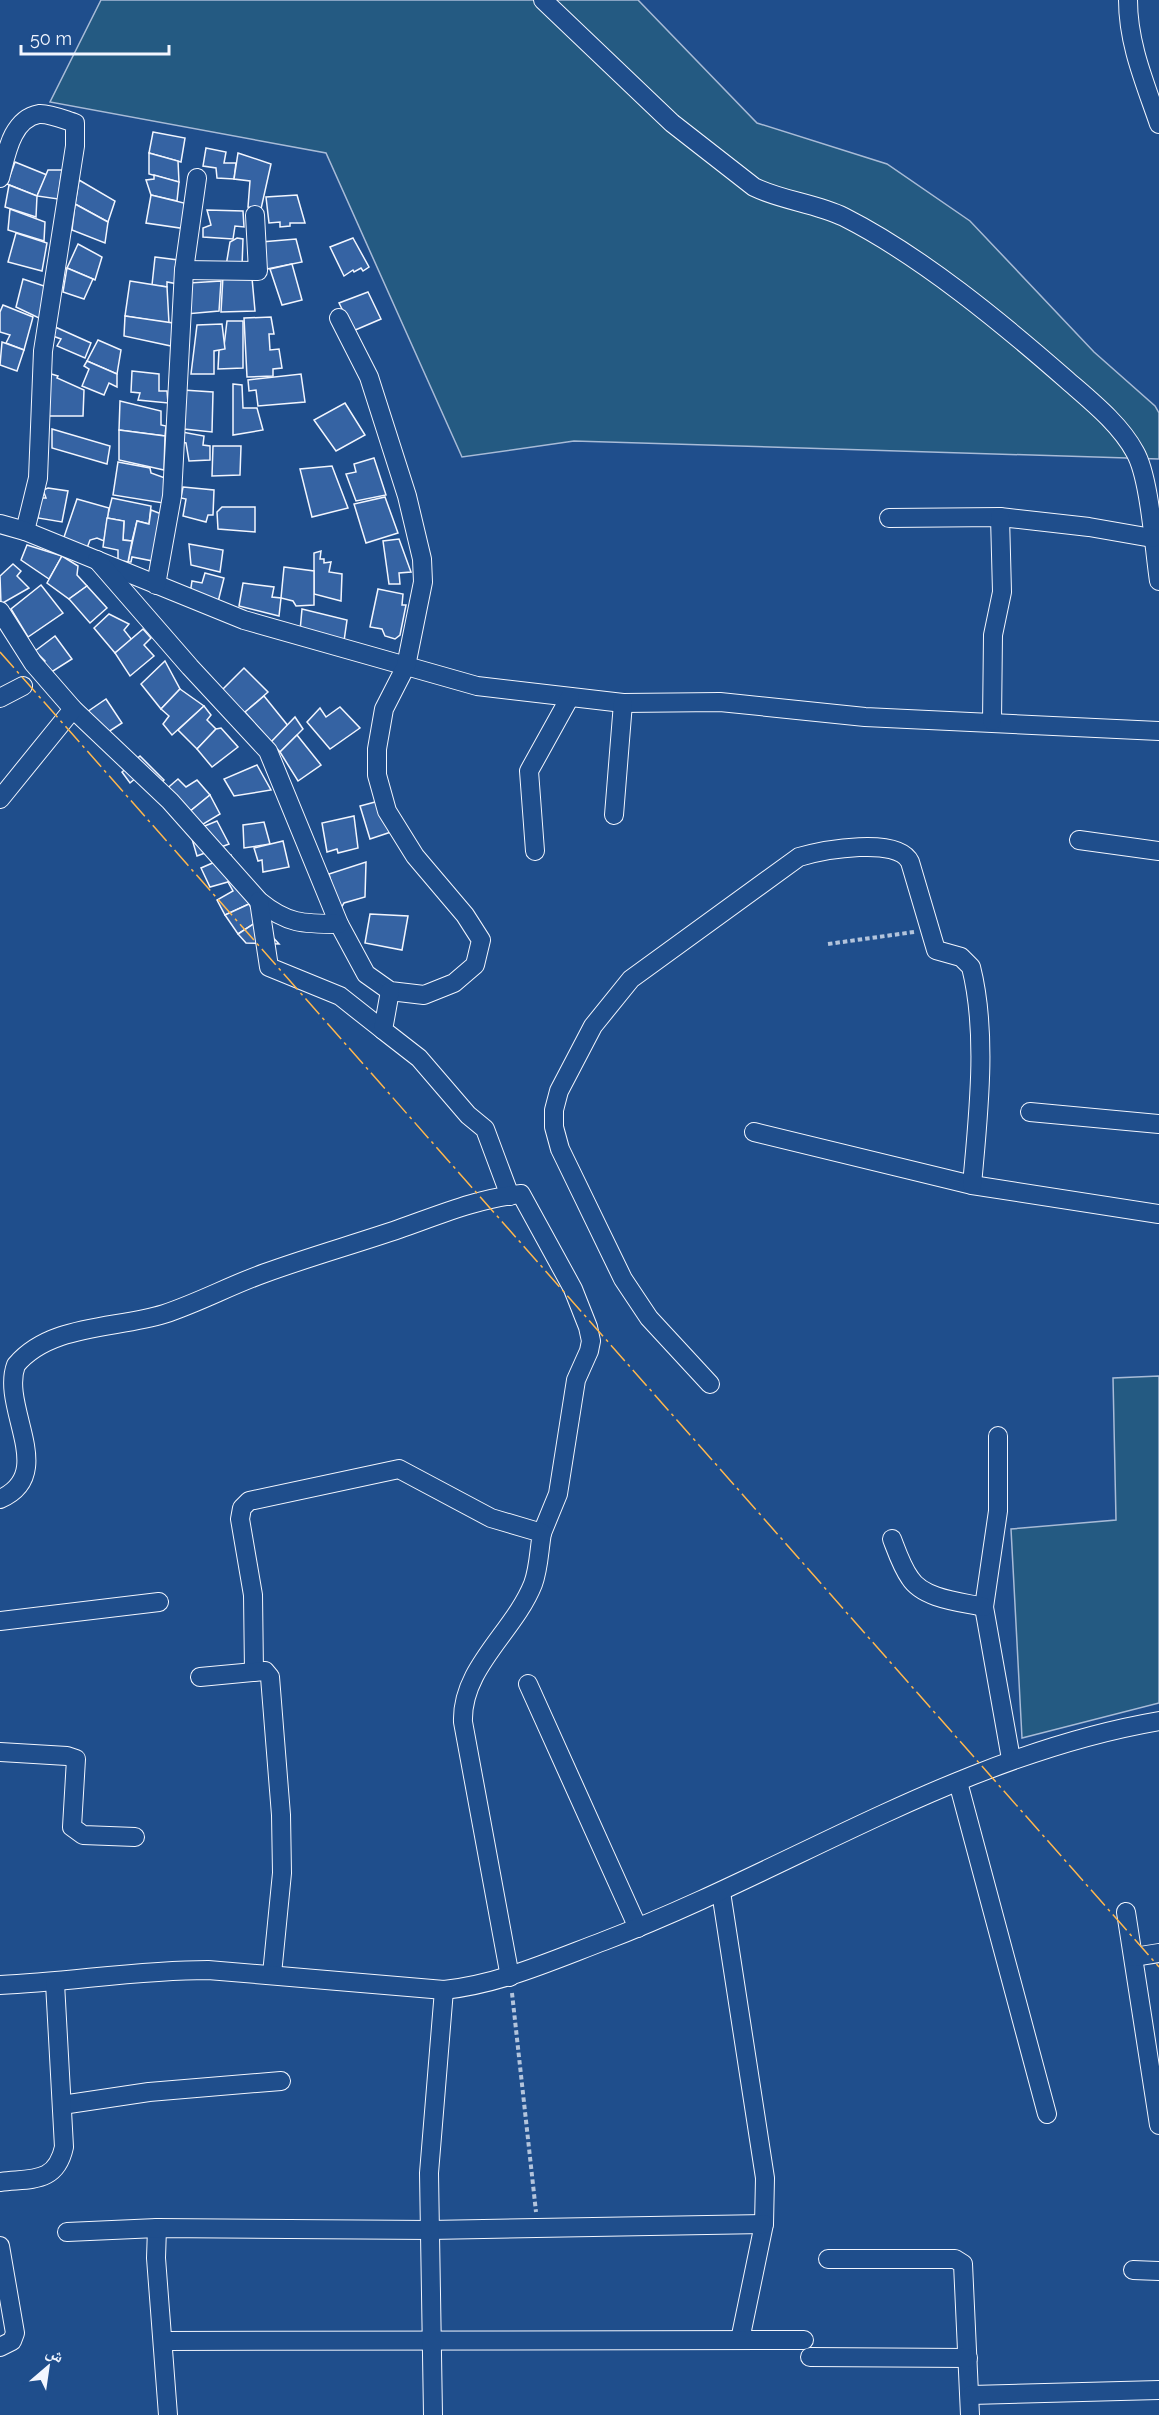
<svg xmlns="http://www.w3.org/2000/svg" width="1159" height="2415" font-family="Raleway,'Noto Naskh Arabic',sans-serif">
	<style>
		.green { fill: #245a82; stroke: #a8bbd7; stroke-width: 1.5 }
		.building { fill: #3563a3; stroke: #f2f6ff; stroke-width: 1.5 }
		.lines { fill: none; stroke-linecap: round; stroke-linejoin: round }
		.minor-casing { stroke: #f2f6ff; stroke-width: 20 }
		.path { stroke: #b3c4dc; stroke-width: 4; stroke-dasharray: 4.5 3; stroke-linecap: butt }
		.minor { stroke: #1f4e8c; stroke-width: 18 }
		.power { stroke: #ffb74d; stroke-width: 1.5; stroke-dasharray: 21 4.5 3 4.5; stroke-linecap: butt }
	</style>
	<rect width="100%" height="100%" fill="#1f4e8c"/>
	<g class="green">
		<polygon points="101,0 638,0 757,123 887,164 970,221 1094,352 1155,406 1159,413 1159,459 574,441 462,457 326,153 50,102"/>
		<polygon points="1159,1376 1159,1703 1022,1738 1011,1529 1116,1520 1113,1378"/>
	</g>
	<g class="building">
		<polygon points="153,132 185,138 181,162 149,153"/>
		<polygon points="206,148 226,152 224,163 236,163 234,179 217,178 216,168 203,166"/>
		<polygon points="149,153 178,161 179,182 149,174"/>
		<polygon points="238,153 271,164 261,209 248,207 250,181 234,179"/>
		<polygon points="15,162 47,175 37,196 7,184"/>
		<polygon points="48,170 62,170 58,199 37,196"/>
		<polygon points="154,175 179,182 177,201 151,195 146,180 154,179"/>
		<polygon points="79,180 115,201 108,222 75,204"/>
		<polygon points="9,185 37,196 36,217 5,207"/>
		<polygon points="151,195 184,203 187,229 146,223"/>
		<polygon points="297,195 305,223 290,223 290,226 280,227 280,222 269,223 266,197"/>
		<polygon points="75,204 108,222 105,243 72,230"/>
		<polygon points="10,209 45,222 44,241 8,230"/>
		<polygon points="207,210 243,211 244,227 235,226 233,239 203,237 203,228 211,225"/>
		<polygon points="16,233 47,243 42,271 8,262"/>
		<polygon points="237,238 243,239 242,267 226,266 230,242"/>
		<polygon points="353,238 369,267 363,271 361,268 354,272 353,270 344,276 330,247"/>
		<polygon points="296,239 302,262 267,269 261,242"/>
		<polygon points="78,244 102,257 95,280 67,268"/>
		<polygon points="155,257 178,260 178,284 167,282 167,287 152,285"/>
		<polygon points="292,264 302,300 282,305 270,269"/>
		<polygon points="67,268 93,279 84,299 63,292"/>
		<polygon points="223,276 252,278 255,311 221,312"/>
		<polygon points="23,279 50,288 41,319 16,307"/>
		<polygon points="130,281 167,287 169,323 125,316"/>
		<polygon points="221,281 219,311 186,314 189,283"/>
		<polygon points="368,292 381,319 353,331 339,303"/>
		<polygon points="3,305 33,317 24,350 6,343 10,335 0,332 0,312"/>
		<polygon points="125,316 173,323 171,346 124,336"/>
		<polygon points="271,317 274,334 269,334 270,350 279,349 282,368 273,369 273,376 247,377 244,318"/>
		<polygon points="227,321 243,321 243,368 218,369 219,350 224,346"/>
		<polygon points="222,324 225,349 214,351 214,374 191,374 197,325"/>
		<polygon points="53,326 91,343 85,358 57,346 61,339 50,335"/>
		<polygon points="98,340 121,350 117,374 87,361"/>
		<polygon points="2,342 24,350 17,371 0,365"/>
		<polygon points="87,361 117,374 117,387 109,383 104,395 82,386 89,369 84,366"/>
		<polygon points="132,371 159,374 159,391 167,391 168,403 138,400 140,393 131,392"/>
		<polygon points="48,373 58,376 57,378 84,390 83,416 49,416"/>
		<polygon points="301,374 305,402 258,406 256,390 249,391 248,380"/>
		<polygon points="233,384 242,385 243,408 257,408 263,430 233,435"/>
		<polygon points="183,390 213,392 212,432 184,429"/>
		<polygon points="120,401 161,411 161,425 166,426 165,436 119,430"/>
		<polygon points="345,403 365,435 336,451 314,420"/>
		<polygon points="52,429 110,446 107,464 52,448"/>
		<polygon points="119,430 165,436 164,470 119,460"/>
		<polygon points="182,432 204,436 203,445 210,446 210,460 189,461 186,443 181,442"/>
		<polygon points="213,446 241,446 240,475 212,476"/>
		<polygon points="374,458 386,495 356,501 346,474 356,472 354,464"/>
		<polygon points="118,462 150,468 151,473 165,478 163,503 113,495"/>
		<polygon points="332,466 348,508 312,517 300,469"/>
		<polygon points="183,487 214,490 213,515 208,515 206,522 183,516 186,499 181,498"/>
		<polygon points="48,488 68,491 62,522 38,518 41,498 46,498 43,490"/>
		<polygon points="385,497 398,533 366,543 354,504"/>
		<polygon points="112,498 151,506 149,524 137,521 132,541 123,540 124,521 107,518"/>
		<polygon points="77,499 109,508 104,541 97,538 90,540 87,548 63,540"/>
		<polygon points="222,507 255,507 255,532 218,529 217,512"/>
		<polygon points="151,510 164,515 158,562 132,557 131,562 128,562 137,521 149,524"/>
		<polygon points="107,518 124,521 123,540 132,541 128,562 118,560 118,550 103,547"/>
		<polygon points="399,539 411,572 399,573 400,584 389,584 383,541"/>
		<polygon points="189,544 223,550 220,572 191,565"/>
		<polygon points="27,545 62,556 49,579 21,560"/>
		<polygon points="321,551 320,559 324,559 324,563 331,562 329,572 342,574 341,601 314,594 314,553"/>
		<polygon points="62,556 78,566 77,575 87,586 69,599 47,583"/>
		<polygon points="13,564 21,571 17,576 29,588 1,604 0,576"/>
		<polygon points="284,567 314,571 314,605 296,606 293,601 281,598"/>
		<polygon points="205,573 224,578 217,606 190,594 192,581 202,583"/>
		<polygon points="243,583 274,587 272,597 281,598 279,616 239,606"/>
		<polygon points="41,585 63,613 28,637 11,609"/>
		<polygon points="87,586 107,608 90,623 69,599"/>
		<polygon points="378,589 403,594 402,605 406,605 400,635 395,639 385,636 382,629 370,627"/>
		<polygon points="302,609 347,620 344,641 300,631"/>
		<polygon points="109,614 129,624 124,630 132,640 115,653 94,628"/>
		<polygon points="143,629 151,638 144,645 154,656 130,676 115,653"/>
		<polygon points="55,636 72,659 42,678 36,670 45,661 35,651"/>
		<polygon points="165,661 180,689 161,709 141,684"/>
		<polygon points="244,668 268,692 242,715 221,691"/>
		<polygon points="180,689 204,706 172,735 163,724 169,716 161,709"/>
		<polygon points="264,696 289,727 271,742 245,712"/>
		<polygon points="106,699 122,723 99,738 87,712"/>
		<polygon points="204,706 211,715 207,720 216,729 197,749 178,730"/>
		<polygon points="340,707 360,728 330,749 307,722 320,708 326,717"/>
		<polygon points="295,717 303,729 280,752 271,742"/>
		<polygon points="221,728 238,747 212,767 197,749 216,729"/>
		<polygon points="297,735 321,765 298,781 280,752"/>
		<polygon points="140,756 164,780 151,793 137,777 130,783 122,772"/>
		<polygon points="257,765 271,790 234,796 224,779"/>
		<polygon points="178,779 186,787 197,780 210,795 183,817 164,791"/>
		<polygon points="210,795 220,814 190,832 183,817"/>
		<polygon points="379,801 391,832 370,839 360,806"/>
		<polygon points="354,816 358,848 338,853 337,849 327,852 322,823"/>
		<polygon points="217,821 229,844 197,856 190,832"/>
		<polygon points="264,822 270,844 244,848 243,825"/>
		<polygon points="283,841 289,867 263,872 262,860 258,861 254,848"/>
		<polygon points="231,855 242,878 210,887 201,868"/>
		<polygon points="366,862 365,897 344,903 339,912 329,874"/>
		<polygon points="242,878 249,904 225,915 217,900 233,891 228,882"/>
		<polygon points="249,904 258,921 238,934 225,915"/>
		<polygon points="370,914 408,916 402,950 365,943"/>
		<polygon points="258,921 279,944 246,943 238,934"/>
	</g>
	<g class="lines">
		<g class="minor-casing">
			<g id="minor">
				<path d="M543 0 672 123 754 187C783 201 815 203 844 217 921 256 1002 323 1067 380 1091 401 1120 424 1135 452 1150 478 1154 549 1159 581"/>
				<path d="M1128 0C1128 44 1145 83 1159 124"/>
				<path d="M0 178C6 156 11 119 39 114 49 113 65 120 75 123V146L43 351 38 478 25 531"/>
				<polyline points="184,270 258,271 255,215"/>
				<polyline points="889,518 1000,517 1089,527 1152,538"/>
				<polyline points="0,524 25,531 244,620 477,686 623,703 720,702 865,717 1159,731"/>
				<polyline points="97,560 190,667 268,751 339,924 366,974 390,991 424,995 454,983 475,965 481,940 465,915 415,856 387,811 377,775 377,749 384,709 406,666 423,582 422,559 407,496 369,377 339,318"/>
				<polyline points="156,585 172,496 184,270 197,178"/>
				<path d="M0 611 33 663 73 709 170 801 259 901C287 924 303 924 339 924"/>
				<polyline points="0,698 23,686"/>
				<polyline points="992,721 993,635 1002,592 1000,517"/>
				<polyline points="0,799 73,709"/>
				<polyline points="614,815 623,703"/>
				<polyline points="1079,840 1159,851"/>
				<polyline points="535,851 529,771 570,697"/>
				<polyline points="259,901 269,967 340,996 383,1030"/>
				<polyline points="390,991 383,1030 419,1058 468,1115 485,1129 510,1196"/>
				<polyline points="1030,1112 1159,1124"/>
				<polyline points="754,1132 972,1185 1159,1214"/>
				<path d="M710 1384 649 1318 623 1279 560 1149 554 1127V1110L559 1091 593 1026 631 979 799 857C823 850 898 836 910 862L936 950 961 957 971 967C988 1034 978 1117 972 1185"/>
				<polyline points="998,1436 998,1511 984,1607 1011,1759"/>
				<path d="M0 1499C58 1474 0 1408 16 1365 50 1324 116 1329 164 1314 198 1303 231 1285 265 1273 309 1257 355 1244 399 1229 439 1215 479 1198 521 1194L573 1289 588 1327 591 1341 589 1351 576 1380 558 1494 542 1533"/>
				<path d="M892 1539C897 1552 902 1567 910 1578 923 1599 961 1602 984 1607"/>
				<polyline points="0,1621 159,1602"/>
				<path d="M254 1672 253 1595 240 1519 242 1508 249 1501 399 1469 491 1518 542 1533C539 1550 539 1568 533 1584 514 1632 461 1668 463 1722L510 1977"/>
				<polyline points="200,1677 265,1671 270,1677 281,1815 282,1873 272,1974"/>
				<polyline points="528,1684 638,1928"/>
				<polyline points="0,1752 67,1756 76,1759 72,1827 83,1835 135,1837"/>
				<polyline points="958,1782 1047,2114"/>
				<polyline points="721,1892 765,2178 764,2224 740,2340"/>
				<polyline points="1126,1912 1159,2125"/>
				<polyline points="1134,1957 1159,1953"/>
				<path d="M0 1985C70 1982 138 1970 208 1970L444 1990C500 1984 551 1961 604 1941 790 1870 960 1755 1159 1721"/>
				<polyline points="62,2105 149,2092 281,2081"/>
				<path d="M0 2182C31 2178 56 2184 64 2147L55 1983"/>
				<polyline points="157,2228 156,2258 168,2415"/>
				<polyline points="67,2232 157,2228 430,2230 764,2224"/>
				<polyline points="0,2246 15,2333 12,2341 0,2347"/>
				<polyline points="828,2259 955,2259 963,2264 970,2415"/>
				<polyline points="1133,2270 1159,2271"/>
				<polyline points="163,2341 804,2340"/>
				<polyline points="810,2357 968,2358"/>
				<polyline points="971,2395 1159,2390"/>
				<polyline points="433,2415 429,2173 444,1990"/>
			</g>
		</g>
		<g class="path">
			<polyline points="828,944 914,932"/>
			<polyline points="512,1993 536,2212"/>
		</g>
		<use href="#minor" class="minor"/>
		<polyline class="power" points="0,652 1159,1967"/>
	</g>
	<g transform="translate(48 2367) rotate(29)" stroke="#1f4e8c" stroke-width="4.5" paint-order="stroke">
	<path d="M0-4.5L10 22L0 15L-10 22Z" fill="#f2f6ff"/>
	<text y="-9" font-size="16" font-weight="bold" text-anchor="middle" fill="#f2f6ff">ش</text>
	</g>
	<path d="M21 45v9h148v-9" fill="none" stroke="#f2f6ff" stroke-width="3"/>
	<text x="30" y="45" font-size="18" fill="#f2f6ff" stroke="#1f4e8c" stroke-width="4.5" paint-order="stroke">50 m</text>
</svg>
